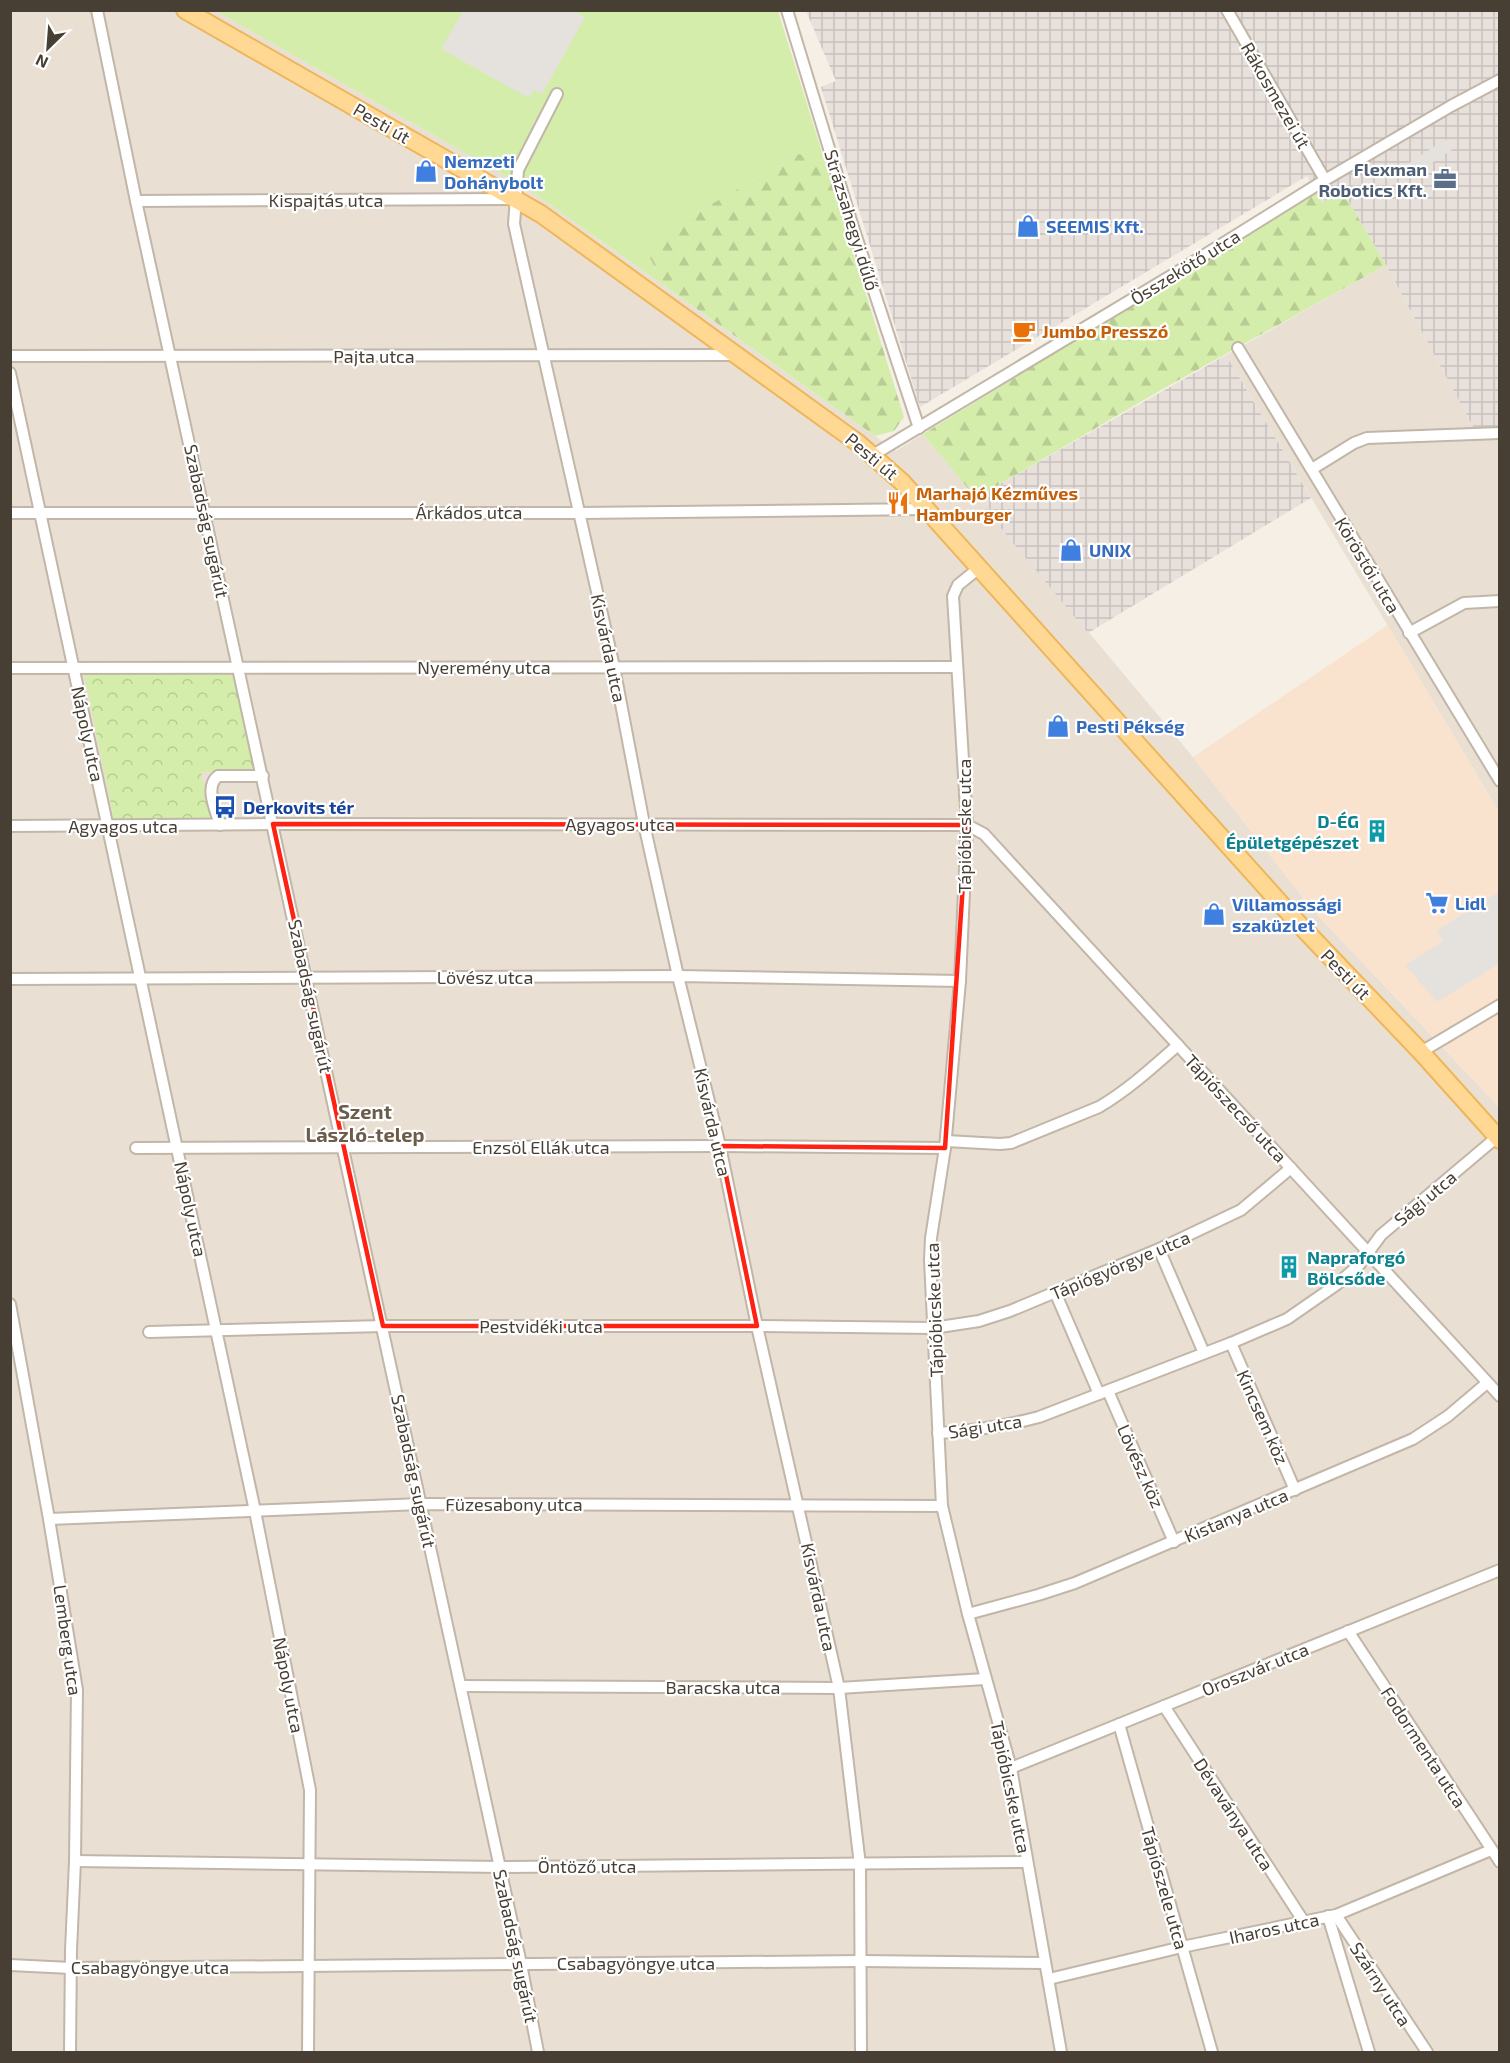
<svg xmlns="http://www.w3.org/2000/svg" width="1510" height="2063" font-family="'Exo 2',sans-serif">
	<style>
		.residential { fill: #e9e0d3 }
		.commercial { fill: #f9e3cf }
		.industrial { fill: url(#industrial-grid) }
		.green { fill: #d4edaa }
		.forest { fill: url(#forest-firs) }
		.park { fill: url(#park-crowns) }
		.parking { fill: #e5e2de }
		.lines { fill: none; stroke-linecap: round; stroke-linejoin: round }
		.street-casing { stroke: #c1b6a7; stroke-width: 14 }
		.primary-casing { stroke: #efb659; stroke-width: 20 }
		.street { stroke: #fff; stroke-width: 10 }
		.primary { stroke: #ffd894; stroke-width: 16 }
		.marked { fill: none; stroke: #ff2212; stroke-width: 4.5; stroke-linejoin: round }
		.labels { text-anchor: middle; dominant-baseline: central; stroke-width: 4.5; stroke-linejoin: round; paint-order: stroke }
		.street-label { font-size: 18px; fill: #483f34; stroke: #fff }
		.shop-label { font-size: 18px; font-weight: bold; fill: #366cbe; stroke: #fff; text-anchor: start }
		.service-label { font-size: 18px; font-weight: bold; fill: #4e5e75; stroke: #fff; text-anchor: end }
		.food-label { font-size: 18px; font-weight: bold; fill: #c56008; stroke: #fff; text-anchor: start }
		.transit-label { font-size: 18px; font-weight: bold; fill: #164399; stroke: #fff; text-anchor: start }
		.culture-label { font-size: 18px; font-weight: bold; fill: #0d838f; stroke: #fff; text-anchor: end }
		.neighbourhood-label { font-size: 20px; font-weight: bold; fill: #6c5c4a; stroke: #fff }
	</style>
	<defs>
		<pattern id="industrial-grid" width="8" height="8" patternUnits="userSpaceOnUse" patternTransform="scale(1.5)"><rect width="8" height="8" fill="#e7e0db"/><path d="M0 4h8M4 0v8" fill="none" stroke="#c8c1bd"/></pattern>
		<pattern id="forest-firs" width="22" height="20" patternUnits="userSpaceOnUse" patternTransform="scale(1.5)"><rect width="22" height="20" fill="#d4edaa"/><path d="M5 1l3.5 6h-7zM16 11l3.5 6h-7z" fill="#b8cc93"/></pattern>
		<pattern id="park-crowns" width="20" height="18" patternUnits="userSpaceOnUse" patternTransform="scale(1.5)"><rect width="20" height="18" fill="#d4edaa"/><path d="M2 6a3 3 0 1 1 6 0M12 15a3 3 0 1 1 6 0" fill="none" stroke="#b8cc93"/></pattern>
	</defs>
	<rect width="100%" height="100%" fill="#f5efe6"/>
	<g class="residential">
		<polygon points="11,11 216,11 525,187 896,451 923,434 1193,757 1311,908 1499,1107 1499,2052 11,2052"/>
		<polygon points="1386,265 1477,434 1499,433 1499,812 1226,355"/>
	</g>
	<polygon class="commercial" points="1388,625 1499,812 1499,1107 1311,908 1193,757"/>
	<g class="industrial">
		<polygon points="806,11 1499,11 1499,433 1477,434 1386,265 1343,192 1322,203 1307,176 920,407 821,87 836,81"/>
		<polygon points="1226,355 1311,498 1088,633 976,498"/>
	</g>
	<polygon class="green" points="216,11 778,11 825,162 799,154 642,244 666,287 525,187"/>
	<g class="forest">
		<polygon points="799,154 825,162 904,417 894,431 875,436 666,287 642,244"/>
		<polygon points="1343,192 1386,265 1161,390 976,498 923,434 1317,193 1322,203"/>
	</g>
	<polygon class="park" points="228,672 237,681 256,771 201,772 211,820 115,824 84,673"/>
	<g class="parking">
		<polygon points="463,11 573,11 585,17 542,94 533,90 529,98 441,49"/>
		<polygon points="1446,139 1453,149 1405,181 1398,170"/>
		<polygon points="1499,892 1499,964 1437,1002 1405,965 1443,941 1437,930"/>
	</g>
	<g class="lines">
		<g class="street-casing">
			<g id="street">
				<polyline points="97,10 136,201 521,1964 538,2052"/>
				<polyline points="787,10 852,224 919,428"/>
				<polyline points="1227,10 1325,180"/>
				<polyline points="557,94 518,170 514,224 614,667 644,824 678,976 720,1146 757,1326 839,1688 860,1865 861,2052"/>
				<polyline points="136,201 512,199"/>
				<polyline points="1238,348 1500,781"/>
				<polyline points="10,356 734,355"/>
				<polyline points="10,373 255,1511 310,1790 308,2052"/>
				<polyline points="873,455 1174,274 1325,180 1451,106 1500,80"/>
				<polyline points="1312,469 1354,443 1367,438 1500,433"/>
				<polyline points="10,513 580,513 927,509"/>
				<polyline points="979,568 958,585 953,596 967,825 960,981 945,1148 931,1238 930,1260 942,1506 968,1614 1011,1768 1061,2052"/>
				<polyline points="1409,633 1464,603 1500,601"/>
				<polyline points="10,668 957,667"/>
				<path d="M220 825C216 810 204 787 218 776H263"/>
				<polyline points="10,826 273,824 967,825 984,834 1500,1396"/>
				<polyline points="10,979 678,976 960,981"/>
				<polyline points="1421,1052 1500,1005"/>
				<path d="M946 1141 1000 1144 1011 1143 1099 1107C1128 1090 1153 1067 1178 1045"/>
				<polyline points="136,1148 720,1146 945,1148"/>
				<polyline points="1159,1249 1204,1353"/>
				<polyline points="1055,1292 1099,1394"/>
				<polyline points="10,1304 49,1519 77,1690 75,1861 71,1950 70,2052"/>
				<polyline points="149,1332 383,1326 757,1326 933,1328 979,1321 1010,1311 1159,1249 1241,1210 1291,1168"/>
				<polyline points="1231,1343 1295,1490"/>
				<polyline points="1108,1391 1174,1542"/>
				<path d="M938 1433C973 1431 1005 1426 1039 1417L1231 1343 1287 1319 1336 1285 1359 1265 1381 1235 1497 1137"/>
				<polyline points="49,1519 421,1504 942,1506"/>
				<polyline points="968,1614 1038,1595 1075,1583 1413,1439 1448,1416 1487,1383"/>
				<polyline points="1348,1631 1500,1862"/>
				<polyline points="461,1686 839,1688 985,1679"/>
				<polyline points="1164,1706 1304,1922"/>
				<polyline points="1119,1724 1212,2052"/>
				<polyline points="1011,1768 1500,1570"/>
				<polyline points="75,1861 500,1867 1027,1862"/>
				<polyline points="1336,1915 1427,2052"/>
				<polyline points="1328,1916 1369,2052"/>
				<polyline points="10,1965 71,1968 861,1961 1045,1963"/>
				<polyline points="1049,1979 1182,1947 1336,1915 1491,1850"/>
			</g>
		</g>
		<g class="primary-casing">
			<polyline id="primary" points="185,10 541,214 858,443 902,482 1298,923 1421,1052 1500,1140"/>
		</g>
		<use href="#street" class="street"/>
		<use href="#primary" class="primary"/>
	</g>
	<path class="marked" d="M273 824 967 825 945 1148 720 1146 757 1326H383Z"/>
	<defs>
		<g id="shop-bare" transform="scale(1.8)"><path d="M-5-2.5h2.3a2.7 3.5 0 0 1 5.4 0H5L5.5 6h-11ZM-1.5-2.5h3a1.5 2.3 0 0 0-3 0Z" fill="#3f7fe0" stroke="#fff" stroke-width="2.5" paint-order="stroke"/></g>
		<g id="office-bare" transform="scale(1.8)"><path d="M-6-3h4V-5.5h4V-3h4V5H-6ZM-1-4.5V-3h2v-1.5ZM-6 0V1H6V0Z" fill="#5c6f8a" stroke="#fff" stroke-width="2.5" paint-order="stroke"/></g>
		<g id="cafe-bare" transform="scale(1.8)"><path d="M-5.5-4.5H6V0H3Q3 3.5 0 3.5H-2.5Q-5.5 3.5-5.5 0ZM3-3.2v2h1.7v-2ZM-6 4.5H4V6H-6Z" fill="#e8710a" stroke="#fff" stroke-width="2.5" paint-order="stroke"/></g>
		<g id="restaurant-bare" transform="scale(1.8)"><path d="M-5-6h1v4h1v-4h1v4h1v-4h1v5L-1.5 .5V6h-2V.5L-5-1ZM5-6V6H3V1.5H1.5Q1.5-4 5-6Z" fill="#e8710a" stroke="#fff" stroke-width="2.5" paint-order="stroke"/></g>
		<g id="bus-bare" transform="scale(1.8)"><path d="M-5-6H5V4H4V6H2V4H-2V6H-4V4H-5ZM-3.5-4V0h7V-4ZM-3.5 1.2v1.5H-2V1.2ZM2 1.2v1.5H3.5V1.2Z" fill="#1a4fb4" stroke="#fff" stroke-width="2.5" paint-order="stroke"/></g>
		<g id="building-bare" transform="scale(1.8)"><path d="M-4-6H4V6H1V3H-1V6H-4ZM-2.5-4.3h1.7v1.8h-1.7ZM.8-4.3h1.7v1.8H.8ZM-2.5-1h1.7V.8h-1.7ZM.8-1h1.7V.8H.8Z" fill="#0f9aa8" stroke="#fff" stroke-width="2.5" paint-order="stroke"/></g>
		<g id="supermarket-bare" transform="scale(1.8)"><path d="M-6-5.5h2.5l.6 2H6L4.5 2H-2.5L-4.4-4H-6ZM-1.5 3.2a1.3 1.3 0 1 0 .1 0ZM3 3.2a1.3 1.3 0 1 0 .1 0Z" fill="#3f7fe0" stroke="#fff" stroke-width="2.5" paint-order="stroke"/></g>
	</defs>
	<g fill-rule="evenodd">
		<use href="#shop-bare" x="426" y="171"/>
		<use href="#office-bare" x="1445" y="179"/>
		<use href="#shop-bare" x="1028" y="226"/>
		<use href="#cafe-bare" x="1024" y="331"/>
		<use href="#restaurant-bare" x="898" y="503"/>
		<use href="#shop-bare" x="1071" y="550"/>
		<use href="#shop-bare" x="1058" y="726"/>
		<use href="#bus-bare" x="225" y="807"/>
		<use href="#building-bare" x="1377" y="831"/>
		<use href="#supermarket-bare" x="1437" y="903"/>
		<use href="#shop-bare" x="1214" y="914"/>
		<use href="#building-bare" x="1289" y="1267"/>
	</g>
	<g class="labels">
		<g class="street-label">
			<text transform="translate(1276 95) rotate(60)">Rákosmezei út</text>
			<text transform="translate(382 123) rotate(30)">Pesti út</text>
			<text x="326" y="200">Kispajtás utca</text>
			<text transform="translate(852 220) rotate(73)">Strázsahegyi dűlő</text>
			<text transform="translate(1185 267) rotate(-32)">Összekötő utca</text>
			<text x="374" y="356">Pajta utca</text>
			<text transform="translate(872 456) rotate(40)">Pesti út</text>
			<text x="469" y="512">Árkádos utca</text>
			<text transform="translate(207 521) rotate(78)">Szabadság sugárút</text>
			<text transform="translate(1368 565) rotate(59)">Köröstói utca</text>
			<text transform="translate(609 648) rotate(78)">Kisvárda utca</text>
			<text x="484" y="667">Nyeremény utca</text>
			<text transform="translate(88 734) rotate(78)">Nápoly utca</text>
			<text x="620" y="824">Agyagos utca</text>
			<text x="123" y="826">Agyagos utca</text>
			<text transform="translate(964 826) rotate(-90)">Tápióbicske utca</text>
			<text transform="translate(1346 974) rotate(46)">Pesti út</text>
			<text x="485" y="977">Lövész utca</text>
			<text transform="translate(311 996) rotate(78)">Szabadság sugárút</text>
			<text transform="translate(1236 1108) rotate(47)">Tápiószecső utca</text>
			<text transform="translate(713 1122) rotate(77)">Kisvárda utca</text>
			<text x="541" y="1147">Enzsöl Ellák utca</text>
			<text transform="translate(1425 1198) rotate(-40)">Sági utca</text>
			<text transform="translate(191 1209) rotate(78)">Nápoly utca</text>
			<text transform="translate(1120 1265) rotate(-23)">Tápiógyörgye utca</text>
			<text transform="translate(934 1310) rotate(-92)">Tápióbicske utca</text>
			<text x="541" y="1326">Pestvidéki utca</text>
			<text transform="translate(1263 1417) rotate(66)">Kincsem köz</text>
			<text transform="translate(985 1426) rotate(-9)">Sági utca</text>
			<text transform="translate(1141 1466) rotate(66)">Lövész köz</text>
			<text transform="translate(414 1471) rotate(78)">Szabadság sugárút</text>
			<text x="514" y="1504">Füzesabony utca</text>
			<text transform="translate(1236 1515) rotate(-23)">Kistanya utca</text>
			<text transform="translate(819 1597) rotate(78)">Kisvárda utca</text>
			<text transform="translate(68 1640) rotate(82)">Lemberg utca</text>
			<text transform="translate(1255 1669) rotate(-22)">Oroszvár utca</text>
			<text transform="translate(289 1685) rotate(79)">Nápoly utca</text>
			<text x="723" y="1687">Baracska utca</text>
			<text transform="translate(1424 1747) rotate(57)">Fodormenta utca</text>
			<text transform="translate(1011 1787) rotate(78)">Tápióbicske utca</text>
			<text transform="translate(1234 1814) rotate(57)">Dévaványa utca</text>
			<text x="587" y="1866">Öntöző utca</text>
			<text transform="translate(1165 1888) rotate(74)">Tápiószele utca</text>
			<text transform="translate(1274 1928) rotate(-12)">Iharos utca</text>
			<text transform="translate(516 1946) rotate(78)">Szabadság sugárút</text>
			<text x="636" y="1963">Csabagyöngye utca</text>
			<text x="150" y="1967">Csabagyöngye utca</text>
			<text transform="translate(1381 1984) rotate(57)">Szárny utca</text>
		</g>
		<g class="shop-label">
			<text x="444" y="161">Nemzeti<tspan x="444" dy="21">Dohánybolt</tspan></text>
			<text x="1046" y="226">SEEMIS Kft.</text>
			<text x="1089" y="550">UNIX</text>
			<text x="1076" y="726">Pesti Pékség</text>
			<text x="1455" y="903">Lidl</text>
			<text x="1232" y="904">Villamossági<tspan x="1232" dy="21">szaküzlet</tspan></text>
		</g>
		<g class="service-label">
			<text x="1427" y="169">Flexman<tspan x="1427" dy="21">Robotics Kft.</tspan></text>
		</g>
		<g class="food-label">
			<text x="1042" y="331">Jumbo Presszó</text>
			<text x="916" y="493">Marhajó Kézműves<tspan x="916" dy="21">Hamburger</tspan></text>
		</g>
		<g class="transit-label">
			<text x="243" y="807">Derkovits tér</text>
		</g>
		<g class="culture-label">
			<text x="1359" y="821">D-ÉG<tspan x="1359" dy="21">Épületgépészet</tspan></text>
			<text x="1307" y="1257" text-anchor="start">Napraforgó<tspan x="1307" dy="21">Bölcsőde</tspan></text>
		</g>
		<g class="neighbourhood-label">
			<text x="365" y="1111">Szent<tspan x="365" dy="23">László-telep</tspan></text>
		</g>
	</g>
	<rect width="1510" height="2063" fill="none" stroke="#483f34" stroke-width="24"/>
	<g transform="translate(48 48) rotate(205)" stroke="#ffffff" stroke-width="4.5" paint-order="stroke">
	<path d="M0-4.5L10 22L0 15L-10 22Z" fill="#483f34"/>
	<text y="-9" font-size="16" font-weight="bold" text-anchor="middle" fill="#483f34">N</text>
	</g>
</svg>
